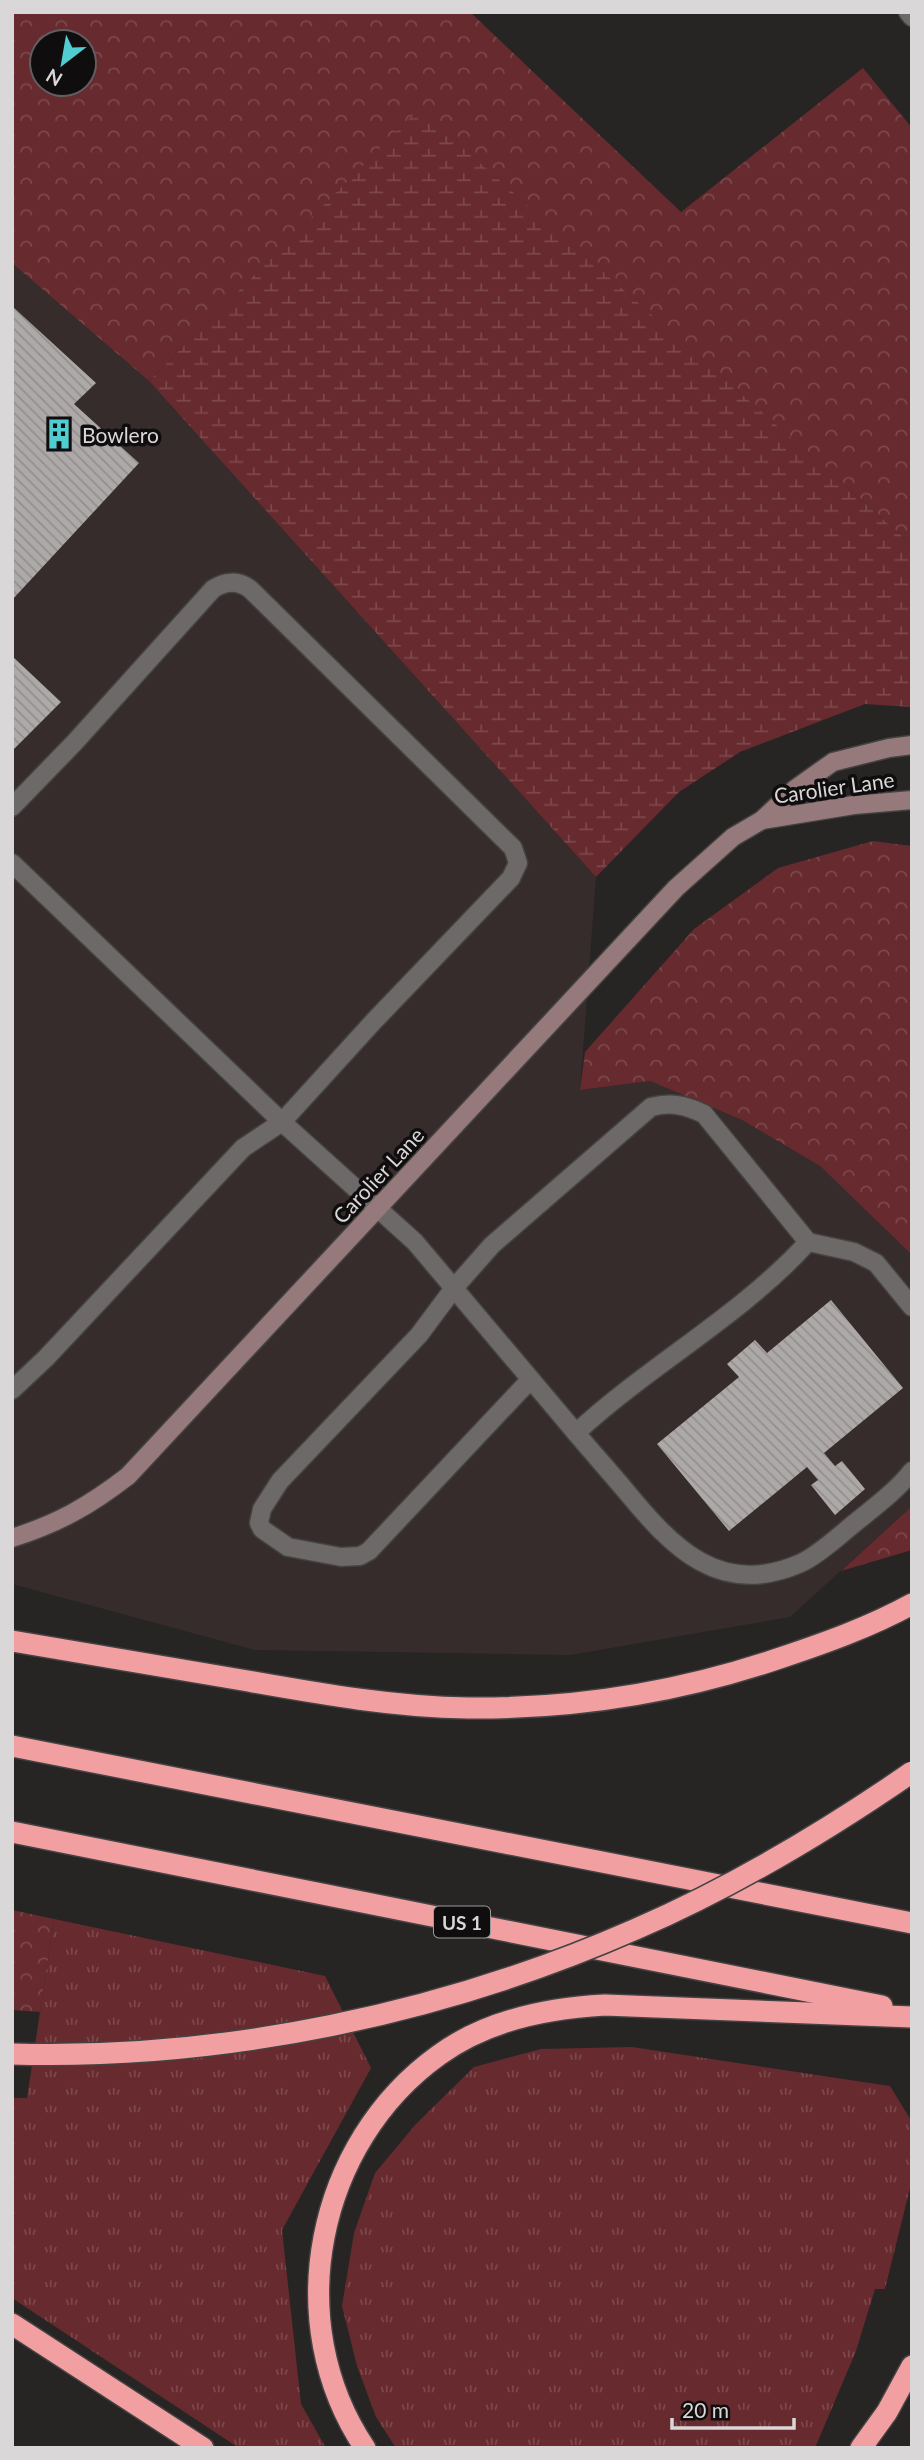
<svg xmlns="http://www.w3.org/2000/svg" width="924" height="2460" font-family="Lato,sans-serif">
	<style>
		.built { fill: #362c2c }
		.grass { fill: url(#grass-tufts) }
		.forest { fill: url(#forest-crowns); fill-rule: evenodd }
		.wetland { fill: url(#wetland-marsh) }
		.building { fill: url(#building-back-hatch) }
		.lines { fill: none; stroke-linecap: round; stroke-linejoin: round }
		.lane-casing { stroke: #444242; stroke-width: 21 }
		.street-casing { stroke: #444242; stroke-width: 21 }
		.secondary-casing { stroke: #444242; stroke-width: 21 }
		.highway-casing { stroke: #444242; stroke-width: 24 }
		.lane { stroke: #6e6969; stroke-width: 18 }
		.street { stroke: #6e6969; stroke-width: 18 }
		.secondary { stroke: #96797a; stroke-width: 18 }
		.highway { stroke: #f29fa1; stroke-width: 21 }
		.highway-bridge-casing { stroke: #444242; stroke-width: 24; stroke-linecap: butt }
		.highway-bridge { stroke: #f29fa1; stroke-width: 21 }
		.labels { text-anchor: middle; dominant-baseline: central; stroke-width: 7; stroke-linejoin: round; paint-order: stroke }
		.shield { fill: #0f0d0d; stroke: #9c9a9a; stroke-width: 2 }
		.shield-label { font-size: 19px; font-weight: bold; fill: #d9d7d7 }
		.poi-label { font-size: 21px; fill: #d9d7d7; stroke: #0f0d0d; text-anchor: start }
		.street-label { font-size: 21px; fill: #d9d7d7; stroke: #0f0d0d }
	</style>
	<defs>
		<pattern id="grass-tufts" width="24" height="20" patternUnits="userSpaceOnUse" patternTransform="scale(1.75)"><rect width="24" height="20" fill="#672a2e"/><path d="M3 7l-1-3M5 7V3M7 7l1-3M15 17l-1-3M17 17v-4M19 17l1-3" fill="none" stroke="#7c484c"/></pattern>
		<pattern id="forest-crowns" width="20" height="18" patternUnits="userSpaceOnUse" patternTransform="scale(1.75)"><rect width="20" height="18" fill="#672a2e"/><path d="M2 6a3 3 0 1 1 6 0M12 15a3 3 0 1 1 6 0" fill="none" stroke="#7c484c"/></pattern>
		<pattern id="wetland-marsh" width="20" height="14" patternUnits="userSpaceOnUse" patternTransform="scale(1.75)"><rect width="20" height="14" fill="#672a2e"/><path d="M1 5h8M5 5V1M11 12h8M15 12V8" fill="none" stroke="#7c484c"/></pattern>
		<pattern id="building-back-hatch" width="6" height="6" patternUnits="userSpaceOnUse" patternTransform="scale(1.75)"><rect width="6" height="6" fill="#aea9a9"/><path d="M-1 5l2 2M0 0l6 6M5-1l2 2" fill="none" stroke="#938f8f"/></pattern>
	</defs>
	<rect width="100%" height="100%" fill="#272424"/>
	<polygon class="built" points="12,263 149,381 596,877 580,1090 650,1081 742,1120 820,1166 912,1255 912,1506 790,1617 570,1655 255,1650 12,1584"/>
	<g class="grass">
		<polygon points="54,1919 325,1976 371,2068 282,2230 301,2404 326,2448 239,2448 12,2298 12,2098 27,2098"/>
		<polygon points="632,2047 890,2086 912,2122 912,2180 885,2289 875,2289 856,2351 815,2448 396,2448 376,2417 357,2366 342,2306 354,2233 375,2173 416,2124 474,2067 541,2049"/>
	</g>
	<g class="forest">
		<path d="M12 12H470L681 212 863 68 912 128V545L419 110 149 381 12 263ZM42 42H84V84H42Z"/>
		<polygon points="873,841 912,846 912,1255 820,1166 742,1120 650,1081 580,1090 585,1052 694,929 778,868"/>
		<polygon points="912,1506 912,1550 841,1571"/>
		<polygon points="12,1910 54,1919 40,2012 12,2010"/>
	</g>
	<polygon class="wetland" points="419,109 912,545 912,707 865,704 740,752 679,792 596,877 149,381"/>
	<g class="building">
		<polygon points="12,306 96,383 74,404 139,463 12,600"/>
		<polygon points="12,656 61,702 12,751"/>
		<polygon points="831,1300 903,1388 824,1453 835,1466 842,1461 865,1489 835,1515 811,1485 818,1480 807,1467 729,1531 657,1444 739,1377 727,1364 755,1340 767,1353"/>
	</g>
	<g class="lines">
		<g class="lane-casing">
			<g id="lane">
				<path d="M12 807 75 742 213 589C225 581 238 580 250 589L513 848 518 863 511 878 374 1021 282 1122 243 1148 46 1358 12 1390"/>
				<path d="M12 863 282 1122 415 1242 576 1433C649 1365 741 1316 808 1242L704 1114C685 1105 671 1102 651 1107L492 1245 454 1288 419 1335 280 1481 262 1509 259 1523 262 1529 288 1547 341 1557 360 1556 369 1551 530 1380"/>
				<polyline points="808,1242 854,1252 876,1263 912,1307"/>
				<path d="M576 1433C592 1452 609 1471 625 1490 672 1547 720 1599 801 1563 816 1556 831 1543 844 1532 866 1513 894 1494 912 1471"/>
			</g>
		</g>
		<g class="street-casing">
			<polyline id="street" points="908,12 912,17"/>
		</g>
		<g class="secondary-casing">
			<g id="secondary">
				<polyline points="762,820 854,805 912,800"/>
				<path d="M12 1538C59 1523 89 1506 128 1476L676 888 733 837 762 820 795 789 833 762 889 748 912 745"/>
			</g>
		</g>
		<g class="highway-casing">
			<g id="highway">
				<path d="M12 1641C89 1654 165 1667 242 1680 316 1693 392 1707 468 1708 573 1709 680 1692 780 1658 825 1643 870 1627 912 1604"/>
				<polyline points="12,1746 912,1923"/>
				<polyline points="12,1832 882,2006"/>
				<polyline points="12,2324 203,2448"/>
				<path d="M365 2448C280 2322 316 2143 439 2055 487 2020 548 2008 605 2005L912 2017"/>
				<polyline points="861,2448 887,2412 912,2366"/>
			</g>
		</g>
		<use href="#lane" class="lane"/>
		<use href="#street" class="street"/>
		<use href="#secondary" class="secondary"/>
		<use href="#highway" class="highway"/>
		<g class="highway-bridge-casing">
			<path id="highway-bridge" d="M12 2054C224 2060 442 2014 636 1929 733 1887 825 1832 912 1772"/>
		</g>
		<use href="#highway-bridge" class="highway-bridge"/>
	</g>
	<defs>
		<g id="building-bare" transform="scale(2.415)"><path d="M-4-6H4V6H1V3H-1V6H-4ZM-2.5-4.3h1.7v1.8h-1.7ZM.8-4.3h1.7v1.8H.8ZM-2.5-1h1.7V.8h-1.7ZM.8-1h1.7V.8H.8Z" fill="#51ccd1" stroke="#0f0d0d" stroke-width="2.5" paint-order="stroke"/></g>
	</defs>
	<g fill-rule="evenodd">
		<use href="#building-bare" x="59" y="434"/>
	</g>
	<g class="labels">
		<rect class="shield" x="434" y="1906.5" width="56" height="31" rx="5"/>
		<g class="shield-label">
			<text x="462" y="1922">US 1</text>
		</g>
		<g class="poi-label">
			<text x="82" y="434">Bowlero</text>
		</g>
		<g class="street-label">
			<text transform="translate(834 787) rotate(-8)">Carolier Lane</text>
			<text transform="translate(378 1175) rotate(-47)">Carolier Lane</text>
		</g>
	</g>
	<rect width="924" height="2460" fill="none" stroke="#d9d7d7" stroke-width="28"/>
	<g transform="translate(63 63) rotate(211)"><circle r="33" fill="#0f0d0d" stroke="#605e5e" stroke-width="2"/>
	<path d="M0-5L12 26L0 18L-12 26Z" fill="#51ccd1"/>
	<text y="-10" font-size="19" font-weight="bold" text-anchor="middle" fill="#d9d7d7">N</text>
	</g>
	<path d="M672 2418v10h122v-10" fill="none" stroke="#d9d7d7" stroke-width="3.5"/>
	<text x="682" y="2418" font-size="21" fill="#d9d7d7" stroke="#0f0d0d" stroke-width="5" paint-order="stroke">20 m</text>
</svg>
